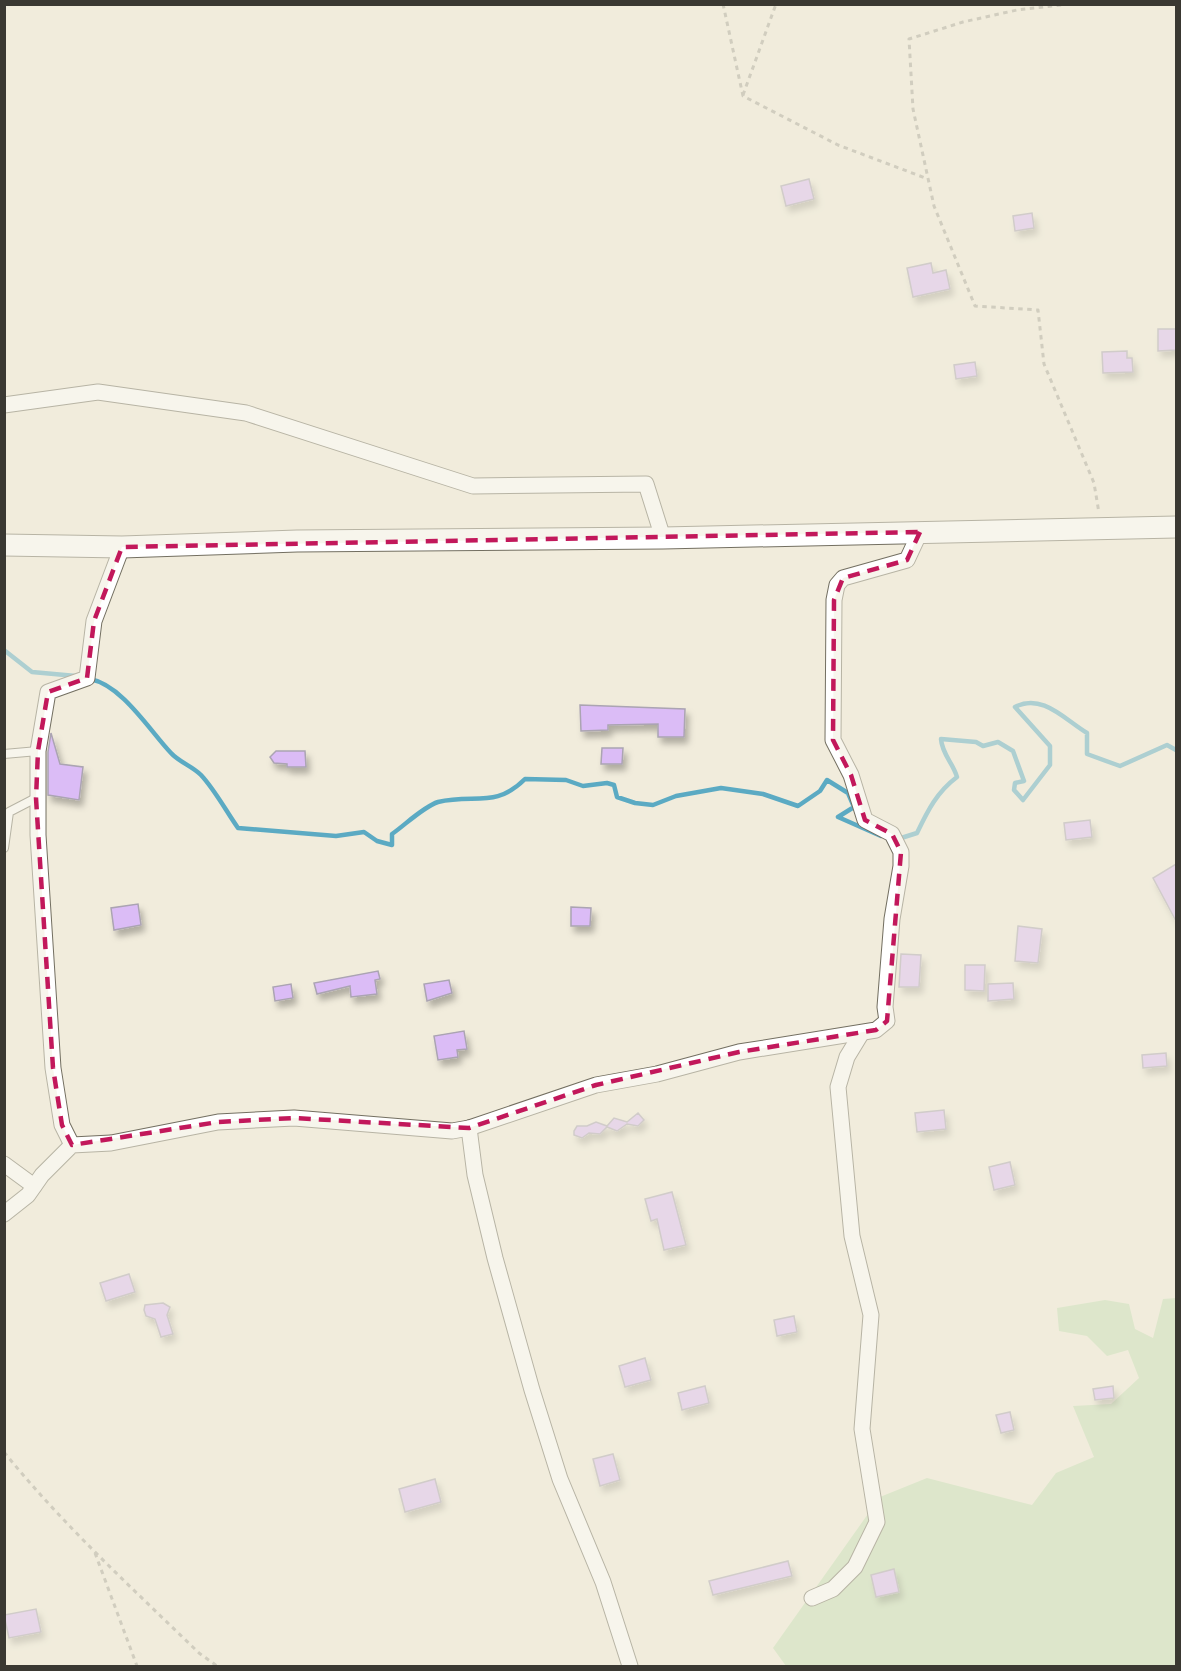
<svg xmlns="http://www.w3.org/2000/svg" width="1181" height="1671" font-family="'Crimson Pro',serif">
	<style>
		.green { fill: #c6deb6 }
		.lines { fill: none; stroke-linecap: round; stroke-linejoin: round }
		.stream { stroke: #5baac3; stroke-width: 4.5 }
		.building { fill: #dbbcf6; stroke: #aba4b2; stroke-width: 1.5; filter: url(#shadow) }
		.lane-casing { stroke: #736f61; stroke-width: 10 }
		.street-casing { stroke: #736f61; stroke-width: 17 }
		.secondary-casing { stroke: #736f61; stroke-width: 23 }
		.path { stroke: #aba79b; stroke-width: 3; stroke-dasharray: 4.5 4.5; stroke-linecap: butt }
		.lane { stroke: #fff; stroke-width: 8 }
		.street { stroke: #fff; stroke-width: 15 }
		.secondary { stroke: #fff; stroke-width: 21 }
		.marked { fill: none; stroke: #c2185b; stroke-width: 4.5; stroke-dasharray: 12 8; stroke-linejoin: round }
	</style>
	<defs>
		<filter id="shadow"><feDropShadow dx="3.5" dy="6" stdDeviation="3" flood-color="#0004"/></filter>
	</defs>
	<rect width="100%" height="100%" fill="#f1ecdc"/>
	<polygon class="green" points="1176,1298 1176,1666 786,1666 773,1648 880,1497 927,1478 1032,1505 1056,1473 1094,1457 1073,1406 1111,1404 1139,1378 1128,1350 1107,1356 1087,1336 1059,1331 1057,1308 1105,1300 1129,1304 1135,1329 1153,1338 1163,1299"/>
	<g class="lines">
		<g class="stream">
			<polyline points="4,650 32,672 76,676"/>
			<path d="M90 679C122 685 150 731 171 753 179 762 192 766 201 775 215 790 226 811 238 828L336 836 364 832 377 841 392 845V834C405 825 423 807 438 802 474 793 495 809 525 779L566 780 583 786 607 783 614 785 617 797 635 803 653 805 676 796 721 788 763 794 798 806 820 791 827 780 848 793 854 807 838 817 881 836"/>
			<path d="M898 839 917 833C928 810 937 792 957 777 953 763 942 754 941 739L976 742 983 746 998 742 1013 751 1024 781 1015 783 1014 790 1023 800 1050 765V746L1015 707C1042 693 1064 719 1087 733V754L1120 766 1167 745 1176 750"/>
		</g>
	</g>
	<g class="building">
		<polygon points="809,179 814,199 786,206 781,186"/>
		<polygon points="1032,213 1034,228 1015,231 1013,216"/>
		<polygon points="931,263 933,273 946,270 950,289 913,297 907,268"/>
		<polygon points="1158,329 1176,329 1176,350 1158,351"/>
		<polygon points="1127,351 1127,358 1132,358 1133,372 1103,373 1102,352"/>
		<polygon points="975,362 977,376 956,379 954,365"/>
		<polygon points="580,705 685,709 684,737 658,737 658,724 608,725 608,730 581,731"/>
		<polygon points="51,733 60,764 83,767 79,800 48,795 48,752"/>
		<polygon points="602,748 623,748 622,764 601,764"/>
		<polygon points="276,751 305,751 306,767 287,767 287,764 274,763 270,757"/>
		<polygon points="1090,820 1092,837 1066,840 1064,823"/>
		<polygon points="1176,864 1176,921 1153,878"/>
		<polygon points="138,904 141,925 114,930 111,908"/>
		<polygon points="571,907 591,908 590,926 571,926"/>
		<polygon points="1018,926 1042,929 1038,963 1015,961"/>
		<polygon points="901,954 921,955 919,987 899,987"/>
		<polygon points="965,965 985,965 984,991 965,990"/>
		<polygon points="378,971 380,979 375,980 377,994 351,997 350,986 317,994 314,983"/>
		<polygon points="449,980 452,993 427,1001 424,984"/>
		<polygon points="1013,983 1014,999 988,1001 988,984"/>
		<polygon points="291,984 293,998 275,1001 273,987"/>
		<polygon points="464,1031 467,1049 457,1050 458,1057 438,1060 434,1036"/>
		<polygon points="1166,1053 1167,1066 1143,1068 1142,1055"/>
		<polygon points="944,1110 946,1129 917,1132 915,1113"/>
		<polygon points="638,1113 644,1120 638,1126 627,1124 617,1131 607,1127 600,1134 589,1133 582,1138 574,1135 574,1131 577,1126 587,1126 596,1122 607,1126 614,1118 627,1122"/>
		<polygon points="1010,1162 1015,1185 994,1190 989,1167"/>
		<polygon points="672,1192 686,1245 664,1250 657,1219 651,1221 645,1199"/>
		<polygon points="129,1274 135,1292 106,1301 100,1283"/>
		<polygon points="163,1303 170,1307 167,1315 173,1334 161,1337 155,1319 146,1316 144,1310 145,1305"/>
		<polygon points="794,1316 797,1332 777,1336 774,1320"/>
		<polygon points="645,1358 651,1380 625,1387 619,1366"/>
		<polygon points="705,1386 709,1403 682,1410 678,1393"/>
		<polygon points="1113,1386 1114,1398 1095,1400 1093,1389"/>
		<polygon points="1010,1412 1014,1430 1001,1433 996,1415"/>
		<polygon points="613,1454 620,1480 600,1486 593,1459"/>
		<polygon points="435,1479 441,1502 405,1512 399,1489"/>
		<polygon points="788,1561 792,1576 713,1595 709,1581"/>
		<polygon points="894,1569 899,1592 876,1597 871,1575"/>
		<polygon points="36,1609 41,1632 9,1638 4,1615"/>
	</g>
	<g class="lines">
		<g class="lane-casing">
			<g id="lane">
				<polyline points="4,754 38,751"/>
				<polyline points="4,848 9,812 36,798"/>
			</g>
		</g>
		<g class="street-casing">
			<g id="street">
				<polyline points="4,405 98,392 246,413 473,486 646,484 663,538"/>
				<polyline points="469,1128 475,1175 495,1258 532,1390 560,1479 603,1582 630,1666"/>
				<polyline points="72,1145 62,1125 53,1068 38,835 38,751 48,692 87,678 94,621 122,547"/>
				<polyline points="4,1164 34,1186"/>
				<polyline points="4,1214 28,1195 42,1175 72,1145 111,1143 218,1122 294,1118 452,1131 469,1128 596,1085 657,1074 739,1052 876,1030 887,1021 885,1007 892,919 901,866 901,852 892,834 865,820 851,775 833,740 834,600 837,585 843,578 907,560 920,532"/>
				<polyline points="812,1598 833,1589 855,1567 877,1522 862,1429 871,1315 852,1236 838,1087 847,1057 861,1034"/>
			</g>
		</g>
		<g class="secondary-casing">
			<polyline id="secondary" points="4,545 122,547 297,541 663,538 1176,527"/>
		</g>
		<g class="path">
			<polyline points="723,4 743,96 838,145 928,179"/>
			<polyline points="1070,4 1017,10 963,22 909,39 913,109 934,206 975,306 1038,310 1044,364 1094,483 1099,513"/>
			<polyline points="743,95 776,4"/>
			<path d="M4 1452C63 1525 132 1588 199 1653L217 1666"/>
			<polyline points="95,1553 137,1666"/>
		</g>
		<use href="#lane" class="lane"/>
		<use href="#street" class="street"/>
		<use href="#secondary" class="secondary"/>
	</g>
	<path d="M0 0H1181V1671H0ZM920 532 907 560 843 578 834 600 833 740 851 775 865 820 892 834 901 852 887 1021 876 1030 739 1052 596 1085 469 1128 294 1118 218 1122 72 1145 62 1125 53 1068 36 798 38 751 48 692 87 678 94 621 122 547Z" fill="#f1ecdc" fill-opacity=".55" fill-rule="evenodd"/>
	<path class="marked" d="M920 532 907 560 843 578 834 600 833 740 851 775 865 820 892 834 901 852 887 1021 876 1030 739 1052 596 1085 469 1128 294 1118 218 1122 72 1145 62 1125 53 1068 36 798 38 751 48 692 87 678 94 621 122 547Z"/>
	<rect width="1181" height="1671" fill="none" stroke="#3a3832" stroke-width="12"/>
</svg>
